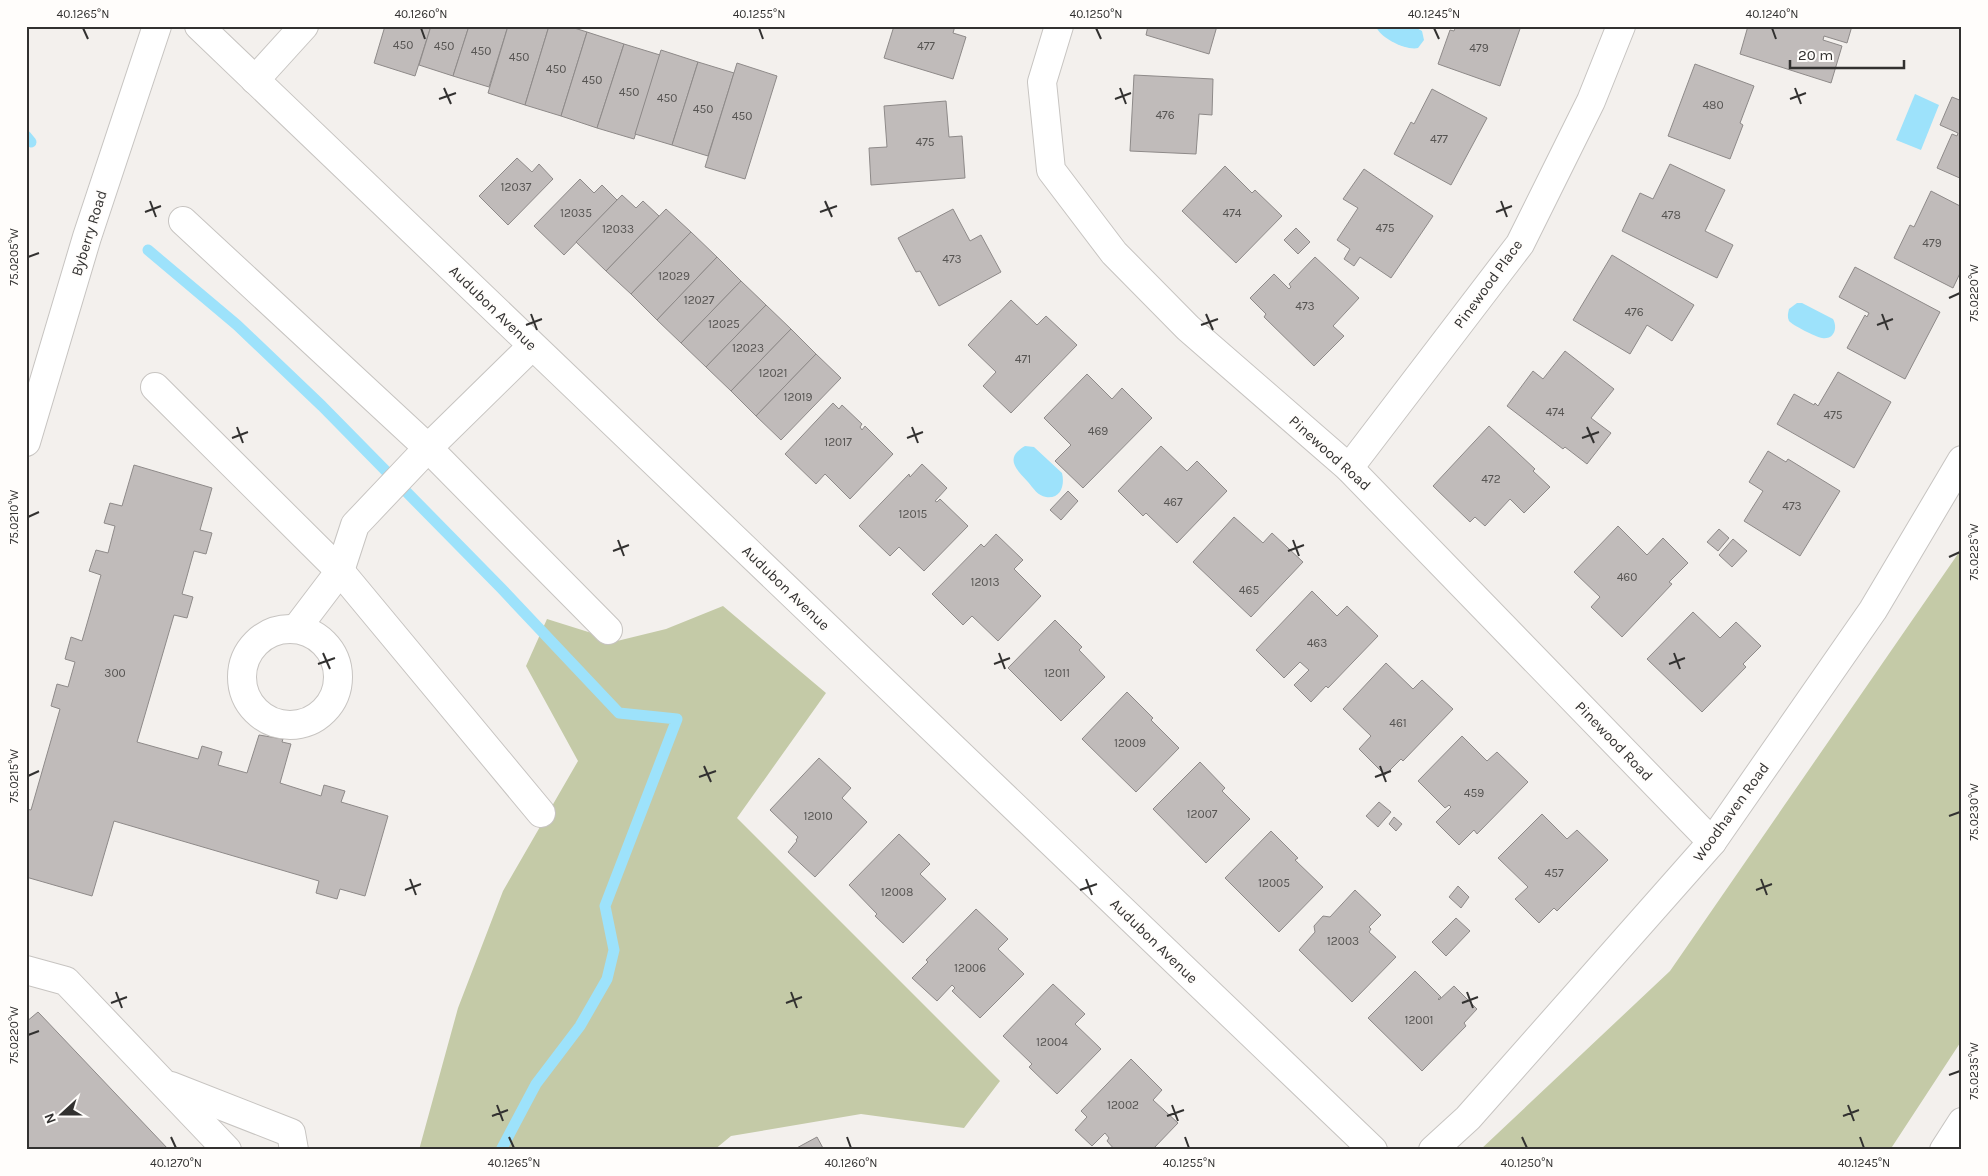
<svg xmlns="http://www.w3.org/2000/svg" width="1988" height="1176" font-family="Karla,sans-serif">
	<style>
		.green { fill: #c4caa7 }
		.water { fill: #9de2fb }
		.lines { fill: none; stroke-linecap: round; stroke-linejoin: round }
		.stream { stroke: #9de2fb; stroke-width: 11 }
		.building { fill: #c0bbba; stroke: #8e8a89 }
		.minor-casing { stroke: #c7c4c1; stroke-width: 30 }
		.major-casing { stroke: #c7c4c1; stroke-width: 30 }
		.minor { stroke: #fff; stroke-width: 28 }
		.major { stroke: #fff; stroke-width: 28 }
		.ticks { fill: none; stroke: #323130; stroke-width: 2 }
		.labels { text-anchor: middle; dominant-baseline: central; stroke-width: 4; stroke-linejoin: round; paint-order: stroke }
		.number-label { font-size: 12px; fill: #565452 }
		.street-label { font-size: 15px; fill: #323130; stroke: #fffdfb }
		.neatline { fill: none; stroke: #323130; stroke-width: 2 }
		.ticks-label { font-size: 12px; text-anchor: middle; fill: #323130 }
	</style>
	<rect width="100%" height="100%" fill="#f3f0ed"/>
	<g class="green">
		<polygon points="1962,548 1962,1040 1890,1150 1480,1150 1670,971"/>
		<polygon points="723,606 826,693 737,818 1000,1081 964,1128 861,1114 731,1136 714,1150 419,1150 458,1008 503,891 578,761 526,666 547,619 617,641 666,629"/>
	</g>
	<g class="water">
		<path d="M1376 26H1413L1422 31 1424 40 1418 48C1407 51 1379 38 1376 26Z"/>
		<polygon points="1915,94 1939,105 1921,150 1896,140"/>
		<path d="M1797 303H1802L1833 319C1838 328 1834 340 1822 338 1816 337 1792 325 1789 321 1787 317 1788 313 1789 309Z"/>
		<path d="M1025 446 1034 447 1062 473C1065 485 1061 499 1046 497 1038 496 1033 488 1028 482 1016 469 1004 458 1025 446Z"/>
	</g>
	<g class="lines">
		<g class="stream">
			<polyline points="26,136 31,142"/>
			<polyline points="148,250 237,325 322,406 501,588 619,713 677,719 605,906 614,950 607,979 580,1026 536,1084 501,1150"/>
		</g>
	</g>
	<g class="building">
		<polygon points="385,26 431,26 415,76 374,63"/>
		<polygon points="431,26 469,26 453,76 419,65"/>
		<polygon points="469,26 508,26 489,87 453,76"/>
		<polygon points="508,26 549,26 525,105 488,93"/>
		<polygon points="549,26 568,26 587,32 561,116 525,105"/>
		<polygon points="894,26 955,26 953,33 966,37 953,79 884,58"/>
		<polygon points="1148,26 1217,26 1209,54 1146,35"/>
		<polygon points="1456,26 1521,26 1500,86 1438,64 1450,30 1454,31"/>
		<polygon points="1748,26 1852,26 1847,43 1824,36 1823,40 1842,46 1831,83 1740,54"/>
		<polygon points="587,32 624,44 597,128 561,116"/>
		<polygon points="624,44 660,55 634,139 597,128"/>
		<polygon points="661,50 698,62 672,145 635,134"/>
		<polygon points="698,62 734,73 708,156 672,145"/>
		<polygon points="737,63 777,76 745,179 705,167"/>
		<polygon points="1695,64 1754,86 1740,123 1743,125 1730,159 1668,136"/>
		<polygon points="1134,75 1213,79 1212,115 1199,114 1196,154 1130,151"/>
		<polygon points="1432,89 1487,118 1451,185 1394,154 1411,122 1414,124"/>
		<polygon points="1952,97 1962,101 1962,179 1937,168 1952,134 1957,136 1958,133 1940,125"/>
		<polygon points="946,101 949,137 962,136 965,178 871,185 869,148 887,147 884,106"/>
		<polygon points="517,158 532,172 539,164 553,179 508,225 479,196"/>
		<polygon points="1670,164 1725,190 1705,231 1733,245 1717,278 1622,231 1640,193 1653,199"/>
		<polygon points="1225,166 1252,193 1255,190 1282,216 1236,263 1182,211"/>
		<polygon points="1364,169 1433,216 1391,278 1360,257 1354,266 1344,259 1350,249 1337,240 1358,208 1343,199"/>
		<polygon points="580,179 594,193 602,185 617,200 564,255 534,226"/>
		<polygon points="1931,191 1962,207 1962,269 1953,288 1894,258 1910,225 1914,227"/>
		<polygon points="622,195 636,208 643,201 659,216 606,271 576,242"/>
		<polygon points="666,209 691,232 631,294 606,271"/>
		<polygon points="953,209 970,241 981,235 1001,272 939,306 920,271 916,272 898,238"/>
		<polygon points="1296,228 1310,242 1298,254 1284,240"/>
		<polygon points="691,232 717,257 657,320 631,294"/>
		<polygon points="1612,255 1694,305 1672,341 1647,325 1630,354 1573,320"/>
		<polygon points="717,257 741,281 681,343 657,320"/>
		<polygon points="1315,257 1359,298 1333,326 1344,336 1314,366 1264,317 1266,314 1250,298 1274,274 1289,289 1291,287 1289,284"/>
		<polygon points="1855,267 1940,312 1905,379 1847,348 1865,315 1867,317 1869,313 1839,297"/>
		<polygon points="741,281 766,305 706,367 681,343"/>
		<polygon points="1011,300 1037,325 1046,316 1077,345 1011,413 983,386 996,372 968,345"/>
		<polygon points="766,305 791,329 731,391 706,367"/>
		<polygon points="791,329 816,354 756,416 731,391"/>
		<polygon points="1565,351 1614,389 1591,418 1611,433 1587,464 1565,447 1563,449 1507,406 1533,371 1543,379"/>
		<polygon points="816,354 841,378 781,440 756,416"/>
		<polygon points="1838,372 1891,402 1854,468 1777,424 1794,394 1814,405 1815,403 1818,406"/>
		<polygon points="1087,374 1112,399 1122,388 1152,418 1083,488 1055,461 1071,445 1044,418"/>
		<polygon points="833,403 839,409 842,405 862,424 860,427 862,430 865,426 893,454 850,499 825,474 816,484 785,454"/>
		<polygon points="1489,426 1535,469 1533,471 1550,487 1524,513 1510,499 1485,526 1475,517 1470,522 1433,486"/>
		<polygon points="1161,446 1187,471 1197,461 1227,491 1177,543 1146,513 1143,516 1118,491"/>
		<polygon points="1768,451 1786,462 1788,459 1840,491 1800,556 1744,521 1763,491 1749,482"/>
		<polygon points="922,464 947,488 935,501 937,502 940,499 968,526 924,571 899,547 890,556 859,526 909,474 910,477"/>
		<polygon points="134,465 212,488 200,530 212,533 206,554 194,551 182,594 193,597 187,618 174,615 137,742 198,759 202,746 222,752 218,765 247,773 259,735 283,739 282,742 291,744 280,783 321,796 324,785 345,791 341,802 388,816 365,896 340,889 337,899 316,893 319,881 114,821 92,896 26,877 26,809 31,810 60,709 51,706 57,684 68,687 75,662 65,659 71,637 82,641 101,575 89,571 96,550 108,553 115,526 104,523 110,503 122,506"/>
		<polygon points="1068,491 1078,501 1061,520 1050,510"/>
		<polygon points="1234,517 1263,543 1272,533 1303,562 1251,617 1193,562"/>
		<polygon points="1618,526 1647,555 1663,538 1688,563 1669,582 1672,584 1622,637 1591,607 1600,597 1574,572"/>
		<polygon points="1719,529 1729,538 1718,551 1707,542"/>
		<polygon points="996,534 1023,560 1014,569 1041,596 998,641 972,616 963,625 932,594 981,544 984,547"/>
		<polygon points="1733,539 1747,551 1732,567 1719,555"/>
		<polygon points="1312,591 1337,616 1347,606 1378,636 1328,688 1326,686 1311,702 1294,685 1309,670 1300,662 1284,678 1256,650"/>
		<polygon points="1693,612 1720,638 1736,622 1761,646 1743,664 1746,667 1702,712 1647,659"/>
		<polygon points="1055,620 1082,647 1079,650 1105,677 1061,721 1008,668"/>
		<polygon points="1386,663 1413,689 1422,680 1453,709 1403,761 1401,759 1385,775 1359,749 1371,736 1343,709"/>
		<polygon points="1127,692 1153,718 1151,720 1179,748 1136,792 1082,739"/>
		<polygon points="1462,736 1487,761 1497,752 1528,782 1477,834 1474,830 1459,845 1436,822 1451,807 1449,805 1445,808 1418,781"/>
		<polygon points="819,758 851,788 842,798 867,822 815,877 788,852 797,841 796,840 798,837 770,810"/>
		<polygon points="1200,762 1225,788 1222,791 1250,819 1206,863 1153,809"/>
		<polygon points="1379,802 1391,812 1378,827 1366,816"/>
		<polygon points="1542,814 1567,839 1577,830 1608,860 1557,911 1554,908 1539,923 1515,899 1528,887 1498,858"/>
		<polygon points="1394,817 1402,824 1396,831 1389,824"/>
		<polygon points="1271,831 1298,858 1295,860 1323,887 1279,932 1225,878"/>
		<polygon points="899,834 930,864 920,874 946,899 903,943 875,916 877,914 849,885"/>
		<polygon points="1458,886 1469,897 1461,908 1449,897"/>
		<polygon points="1355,890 1381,915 1369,927 1371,929 1369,932 1396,957 1352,1002 1299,950 1315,932 1314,926 1323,916 1330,917"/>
		<polygon points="976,909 1008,939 998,949 1024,974 980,1018 952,991 955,988 952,985 937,1001 912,978 928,962 926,960"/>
		<polygon points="1456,918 1470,931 1446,956 1432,942"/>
		<polygon points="1415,971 1441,997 1438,999 1439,1000 1454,986 1477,1009 1464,1023 1466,1026 1422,1071 1368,1018"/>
		<polygon points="1053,984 1085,1014 1075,1024 1101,1049 1057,1094 1029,1067 1032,1064 1003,1036"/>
		<polygon points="38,1012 40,1014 169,1150 31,1150 26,1145 26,1022"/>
		<polygon points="1131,1059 1162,1090 1153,1100 1178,1123 1152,1150 1115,1150 1107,1141 1109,1138 1105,1133 1092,1146 1075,1130 1087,1117 1081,1111"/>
		<polygon points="817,1137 824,1150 793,1150"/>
	</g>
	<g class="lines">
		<g class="minor-casing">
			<g id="minor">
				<polyline points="199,26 1373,1150"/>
				<polyline points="1059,26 1042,82 1051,170 1114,253 1188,328 1349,468 1712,842"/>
				<polyline points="255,80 304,26"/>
				<polyline points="183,221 428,448 608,630"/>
				<polyline points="155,387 340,571 541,813"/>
				<polyline points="1349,468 1520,244 1591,101 1621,26"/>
				<circle cx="290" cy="677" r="48"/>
				<polyline points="296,629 340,571 355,525 428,448 532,346"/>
				<polyline points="26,970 66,981 227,1150"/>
				<polyline points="171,1086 291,1133 294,1150"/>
				<polyline points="1433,1150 1468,1118 1712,842 1873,610 1962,460"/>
				<polyline points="1944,1150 1962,1122"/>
			</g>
		</g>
		<g class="major-casing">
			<polyline id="major" points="26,442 87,237 157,26"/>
		</g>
		<use href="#minor" class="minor"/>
		<use href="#major" class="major"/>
	</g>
	<path class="ticks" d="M83 28 88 39M421 28 425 39M759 28 763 39M1096 28 1101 39M1434 28 1439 39M1772 28 1776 39M444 88 451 104M1120 88 1126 104M1795 88 1801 104M439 99 456 93M1115 99 1131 93M1790 99 1806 93M150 201 156 217M825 201 832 217M1501 201 1507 217M145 212 161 206M820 212 837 206M1496 212 1512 206M28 257 39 253M1949 298 1960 293M531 314 537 330M1206 314 1213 330M1882 314 1888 330M526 325 542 319M1201 325 1218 319M1877 325 1893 319M237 427 243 443M912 427 918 443M1587 427 1594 443M232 438 248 432M907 438 923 432M1582 438 1599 432M28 517 39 512M618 540 624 556M1293 540 1299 556M613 551 629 545M1288 551 1304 545M1949 557 1960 552M323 653 330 669M999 653 1005 669M1674 653 1680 669M318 664 335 658M994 664 1010 658M1669 664 1685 658M704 766 711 782M1380 766 1386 782M28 776 39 771M699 777 716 771M1375 777 1391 771M1949 816 1960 812M410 879 416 895M1086 879 1092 895M1761 879 1767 895M405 890 421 884M1080 890 1097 884M1756 890 1772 884M116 992 122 1008M791 992 797 1008M1467 992 1473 1008M111 1003 127 997M786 1003 802 997M1462 1003 1478 997M28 1035 39 1031M1949 1075 1960 1071M497 1105 503 1121M1172 1105 1178 1121M1848 1105 1854 1121M492 1116 508 1110M1167 1116 1184 1110M1843 1116 1859 1110M171 1137 176 1148M509 1137 514 1148M847 1137 851 1148M1185 1137 1189 1148M1522 1137 1527 1148M1860 1137 1864 1148"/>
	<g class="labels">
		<g class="number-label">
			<text x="403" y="45">450</text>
			<text x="444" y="46">450</text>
			<text x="926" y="46">477</text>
			<text x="1479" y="48">479</text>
			<text x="481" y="51">450</text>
			<text x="519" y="57">450</text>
			<text x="556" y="69">450</text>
			<text x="592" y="80">450</text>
			<text x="629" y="92">450</text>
			<text x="667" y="98">450</text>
			<text x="1713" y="105">480</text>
			<text x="703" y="109">450</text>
			<text x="1165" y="115">476</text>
			<text x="742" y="116">450</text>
			<text x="1439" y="139">477</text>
			<text x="925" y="142">475</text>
			<text x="516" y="187">12037</text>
			<text x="576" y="213">12035</text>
			<text x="1232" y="213">474</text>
			<text x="1671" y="215">478</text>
			<text x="1385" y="228">475</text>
			<text x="618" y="229">12033</text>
			<text x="1932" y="243">479</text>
			<text x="952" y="259">473</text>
			<text x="674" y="276">12029</text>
			<text x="699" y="300">12027</text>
			<text x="1305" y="306">473</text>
			<text x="1634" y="312">476</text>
			<text x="724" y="324">12025</text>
			<text x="748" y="348">12023</text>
			<text x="1023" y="359">471</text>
			<text x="773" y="373">12021</text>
			<text x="798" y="397">12019</text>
			<text x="1555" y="412">474</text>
			<text x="1833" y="415">475</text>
			<text x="1098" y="431">469</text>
			<text x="838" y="442">12017</text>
			<text x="1491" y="479">472</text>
			<text x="1173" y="502">467</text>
			<text x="1792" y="506">473</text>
			<text x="913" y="514">12015</text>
			<text x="1627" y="577">460</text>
			<text x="985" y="582">12013</text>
			<text x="1249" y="590">465</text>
			<text x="1317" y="643">463</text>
			<text x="115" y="673">300</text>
			<text x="1057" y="673">12011</text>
			<text x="1398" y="723">461</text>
			<text x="1130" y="743">12009</text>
			<text x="1474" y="793">459</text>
			<text x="1202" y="814">12007</text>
			<text x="818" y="816">12010</text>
			<text x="1554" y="873">457</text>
			<text x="1274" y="883">12005</text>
			<text x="897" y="892">12008</text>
			<text x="1343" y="941">12003</text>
			<text x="970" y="968">12006</text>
			<text x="1419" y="1020">12001</text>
			<text x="1052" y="1042">12004</text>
			<text x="1123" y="1105">12002</text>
		</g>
		<g class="street-label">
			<text transform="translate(89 233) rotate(-73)">Byberry Road</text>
			<text transform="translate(1488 284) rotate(-54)">Pinewood Place</text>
			<text transform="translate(493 308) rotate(44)">Audubon Avenue</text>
			<text transform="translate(1330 453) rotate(42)">Pinewood Road</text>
			<text transform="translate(786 588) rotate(44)">Audubon Avenue</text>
			<text transform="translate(1614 741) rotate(46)">Pinewood Road</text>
			<text transform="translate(1731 812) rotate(-54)">Woodhaven Road</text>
			<text transform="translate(1154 941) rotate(44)">Audubon Avenue</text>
		</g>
	</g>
	<rect width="1988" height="1176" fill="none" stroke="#fffdfb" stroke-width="55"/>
	<g transform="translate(62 1114) rotate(249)" stroke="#fffdfb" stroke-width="4" paint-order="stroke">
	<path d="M0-4L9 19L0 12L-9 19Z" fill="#323130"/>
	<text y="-8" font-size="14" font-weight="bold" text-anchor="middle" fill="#323130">N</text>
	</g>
	<path d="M1790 60v8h114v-8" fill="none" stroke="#323130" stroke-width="2.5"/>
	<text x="1798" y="60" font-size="15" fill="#323130" stroke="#fffdfb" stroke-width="4" paint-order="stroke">20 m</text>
	<rect x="28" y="28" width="1932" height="1120" class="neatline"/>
	<g class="ticks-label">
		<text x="83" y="18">40.1265°N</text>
		<text x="421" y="18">40.1260°N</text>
		<text x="759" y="18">40.1255°N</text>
		<text x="1096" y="18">40.1250°N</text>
		<text x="1434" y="18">40.1245°N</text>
		<text x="1772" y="18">40.1240°N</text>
		<text transform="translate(14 257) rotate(-90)" y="4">75.0205°W</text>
		<text transform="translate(1974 293) rotate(-90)" y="4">75.0220°W</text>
		<text transform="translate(14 517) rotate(-90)" y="4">75.0210°W</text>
		<text transform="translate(1974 552) rotate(-90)" y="4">75.0225°W</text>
		<text transform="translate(14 776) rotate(-90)" y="4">75.0215°W</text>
		<text transform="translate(1974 812) rotate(-90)" y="4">75.0230°W</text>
		<text transform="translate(14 1035) rotate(-90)" y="4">75.0220°W</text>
		<text transform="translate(1974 1071) rotate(-90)" y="4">75.0235°W</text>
		<text x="176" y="1167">40.1270°N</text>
		<text x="514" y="1167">40.1265°N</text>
		<text x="851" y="1167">40.1260°N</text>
		<text x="1189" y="1167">40.1255°N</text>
		<text x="1527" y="1167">40.1250°N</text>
		<text x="1864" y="1167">40.1245°N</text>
	</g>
</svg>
